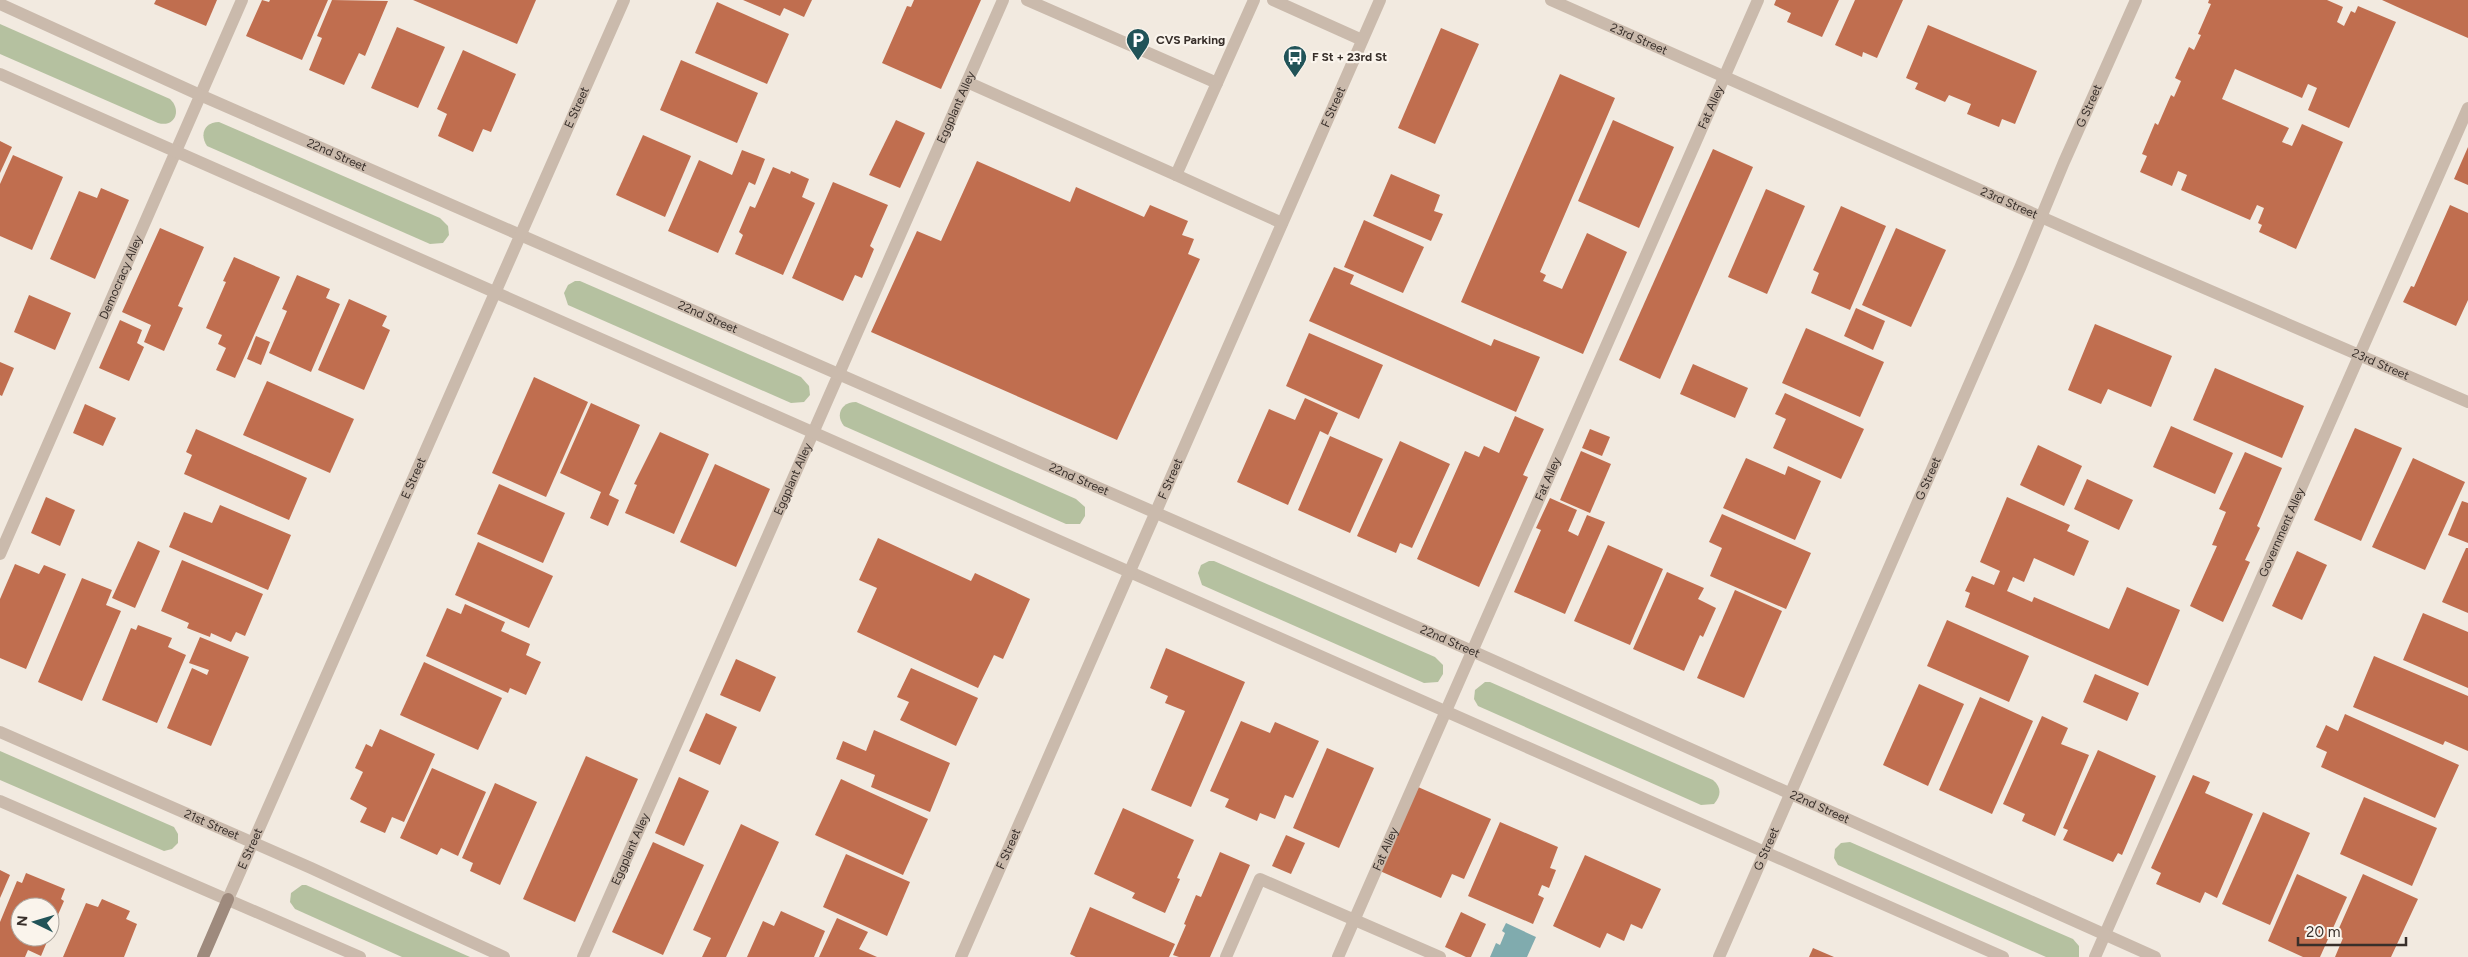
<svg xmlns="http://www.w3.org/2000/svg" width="2468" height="957" font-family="Figtree,sans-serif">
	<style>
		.green { fill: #b5c1a0 }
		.water { fill: #80abae }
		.building { fill: #c06e4f }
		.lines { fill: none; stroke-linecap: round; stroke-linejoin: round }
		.lane { stroke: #cabaac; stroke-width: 12 }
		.street { stroke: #cabaac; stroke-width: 12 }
		.secondary { stroke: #9e8a7d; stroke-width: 12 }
		.labels { text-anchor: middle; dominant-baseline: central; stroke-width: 4.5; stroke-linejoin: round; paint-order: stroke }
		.street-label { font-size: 12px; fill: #382f2a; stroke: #faf4ec }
		.poi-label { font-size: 12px; font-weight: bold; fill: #382f2a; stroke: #faf4ec; text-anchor: start }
	</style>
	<rect width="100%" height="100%" fill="#f2eae0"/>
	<g class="green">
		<path d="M0 24 170 99C182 110 175 128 158 123L0 54Z"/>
		<path d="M219 122 440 218 448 226 449 235 443 243 430 244 207 146C199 134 205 122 219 122Z"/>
		<polygon points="575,281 580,281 801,377 809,386 810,395 804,402 791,403 568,305 564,293 568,285"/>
		<path d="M856 402 1076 499 1085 507V516L1080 524H1066L844 426C835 415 841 402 856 402Z"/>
		<polygon points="1209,561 1214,561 1435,657 1443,665 1443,674 1438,682 1424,683 1202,585 1198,573 1201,565"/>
		<path d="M1485 682H1490L1713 780C1721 787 1722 795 1714 804L1701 805 1478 706 1474 699 1475 690Z"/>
		<polygon points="0,751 174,827 178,834 178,843 172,849 164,851 0,780"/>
		<polygon points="1850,842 2073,939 2079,946 2079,957 2046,957 1838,865 1834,858 1835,849 1841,843"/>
		<polygon points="302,885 306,885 470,957 402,957 295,909 290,902 291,893"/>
	</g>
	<polygon class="water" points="1506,923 1536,937 1527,957 1490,957 1496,943 1500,945 1505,933 1502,931"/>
	<g class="building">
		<polygon points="156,0 217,0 206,26 154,4"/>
		<polygon points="262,0 269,2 270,0 328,0 302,60 246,36"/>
		<polygon points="332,0 388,1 365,56 359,53 344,85 309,70 322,38 317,36"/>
		<polygon points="413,0 536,0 517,44"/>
		<polygon points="743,0 812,0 804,17 784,8 780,16"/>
		<polygon points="914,0 981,0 941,89 882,63 907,6 911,7"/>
		<polygon points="1776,0 1839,0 1822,37 1787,22 1791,13 1774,5"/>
		<polygon points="1855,0 1903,0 1877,58 1863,52 1862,57 1835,45"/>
		<polygon points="2209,0 2327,0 2343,7 2337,22 2344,26 2351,11 2355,13 2358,6 2396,22 2349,128 2308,110 2317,88 2308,84 2302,98 2235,69 2222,99 2289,128 2282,142 2292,146 2302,124 2343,142 2296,249 2259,232 2262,225 2258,223 2264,208 2257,205 2250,220 2181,190 2187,175 2178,171 2172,186 2140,172 2147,156 2142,154 2155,123 2158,125 2171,95 2174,97 2181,81 2175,78 2189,47 2194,50 2201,35 2198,34 2211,4 2208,3"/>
		<polygon points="2382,0 2468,0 2468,38 2404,10"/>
		<polygon points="717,2 789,34 767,84 695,53"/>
		<polygon points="1928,25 2037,71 2015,124 2002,119 1999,127 1967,114 1971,104 1949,95 1945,102 1915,89 1918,83 1906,78"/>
		<polygon points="397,27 445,47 418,108 371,88"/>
		<polygon points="1441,28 1479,44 1435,144 1398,128"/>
		<polygon points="463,50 516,74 491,132 483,129 473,152 438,136 447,114 437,109"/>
		<polygon points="681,60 758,93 737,143 660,110"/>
		<polygon points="1560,74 1615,98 1540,272 1546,275 1543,281 1562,289 1587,233 1627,252 1583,354 1461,302"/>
		<polygon points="896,120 925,133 900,188 869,175"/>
		<polygon points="1613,120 1674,147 1639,228 1578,201"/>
		<polygon points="643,135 691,156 665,217 616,195"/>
		<polygon points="0,141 12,147 0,173"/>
		<polygon points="2468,147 2468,185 2454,179"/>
		<polygon points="1713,149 1753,167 1660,379 1619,360"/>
		<polygon points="742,150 765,159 755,185 749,182 718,253 668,231 699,160 732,175"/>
		<polygon points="13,155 63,177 32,250 0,236 0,184"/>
		<polygon points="977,161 1070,202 1076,187 1144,217 1150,205 1188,221 1182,235 1194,239 1188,254 1200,259 1117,440 871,332 917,231 941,241"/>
		<polygon points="773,167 790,174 791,171 809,179 802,197 815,203 783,275 735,254 743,235 739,232 750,206 755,208"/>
		<polygon points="1391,174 1440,195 1434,211 1443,214 1431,241 1373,216"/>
		<polygon points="833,182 888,205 870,246 874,249 862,278 855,275 843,301 792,278"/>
		<polygon points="101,188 129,200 95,279 50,259 79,191 97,198"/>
		<polygon points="1766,189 1805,206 1767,294 1728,277"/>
		<polygon points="2450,205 2468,213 2468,300 2456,326 2403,302 2411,286 2414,287"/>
		<polygon points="1841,206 1886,226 1850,310 1811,293 1819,273 1813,270"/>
		<polygon points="1364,220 1424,247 1403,293 1344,267"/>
		<polygon points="160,228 204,247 178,306 183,308 164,351 144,342 151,325 122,312"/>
		<polygon points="1896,228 1946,250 1911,327 1862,305"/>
		<polygon points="234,257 280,277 235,378 216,370 226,348 218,344 222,335 206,328 226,282 223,281"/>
		<polygon points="1334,267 1354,275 1350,284 1491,346 1494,339 1540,357 1516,412 1309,321"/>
		<polygon points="297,275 330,289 326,298 340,304 311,372 269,353 287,311 282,309"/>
		<polygon points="29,295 71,313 55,350 14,332"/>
		<polygon points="349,299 387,316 382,326 390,330 364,390 318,370"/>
		<polygon points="1856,308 1885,321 1873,350 1844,336"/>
		<polygon points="120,320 142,330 137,343 144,347 129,381 99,368"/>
		<polygon points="2095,324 2172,356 2151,407 2108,389 2101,404 2068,390"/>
		<polygon points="1806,328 1884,362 1860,417 1782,383"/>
		<polygon points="1309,333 1383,365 1359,419 1286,386"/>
		<polygon points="256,336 270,342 261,365 247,359"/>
		<polygon points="0,362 14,368 2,396 0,395"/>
		<polygon points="1693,364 1748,388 1735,418 1680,394"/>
		<polygon points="2215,368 2304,406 2282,458 2193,420"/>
		<polygon points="534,377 588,402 546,497 492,473"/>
		<polygon points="267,381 354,419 330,473 243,435"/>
		<polygon points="1785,393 1864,429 1841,479 1773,448 1786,419 1775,414"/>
		<polygon points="1305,398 1338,413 1328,435 1320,431 1288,505 1237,482 1269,409 1295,420"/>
		<polygon points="591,403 640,425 609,495 619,500 608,526 590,518 601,492 560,473"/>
		<polygon points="85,404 116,418 103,446 73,433"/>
		<polygon points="1515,416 1544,429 1523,475 1528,477 1479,587 1417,559 1465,451 1479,457 1484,446 1499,453"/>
		<polygon points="2171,426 2233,453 2215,494 2153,467"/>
		<polygon points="2355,428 2402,448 2361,541 2314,520"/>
		<polygon points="196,429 307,478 289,520 184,474 192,455 186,452"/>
		<polygon points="1590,429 1610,437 1602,456 1582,448"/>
		<polygon points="660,432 709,454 674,534 625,513 637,485 634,484"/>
		<polygon points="1330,436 1383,459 1350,533 1298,510"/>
		<polygon points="1400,441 1450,464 1412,548 1400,543 1396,553 1357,536"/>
		<polygon points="2038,445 2082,466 2064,506 2020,485"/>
		<polygon points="1581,451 1611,464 1590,513 1560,500"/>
		<polygon points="2245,452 2282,468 2257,526 2260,528 2245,560 2250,562 2223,622 2190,606 2217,546 2212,545 2226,512 2219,509"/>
		<polygon points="1746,458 1785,475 1788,466 1821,481 1795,540 1723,508"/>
		<polygon points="2413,458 2465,482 2425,570 2372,547"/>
		<polygon points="715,464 770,489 736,567 680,542"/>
		<polygon points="2087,479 2133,500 2119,530 2074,509"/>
		<polygon points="499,484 565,513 543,563 477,534"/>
		<polygon points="46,497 75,510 60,546 31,533"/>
		<polygon points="2007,497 2070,525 2067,531 2089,541 2074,576 2034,558 2024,582 2013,577 2007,591 2032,602 2034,597 2109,629 2127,587 2180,610 2148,686 1965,607 1970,593 1965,591 1972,576 1994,585 2000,571 1980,562"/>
		<polygon points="1550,498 1577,510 1568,531 1578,536 1587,515 1605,522 1565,614 1514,592 1541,530 1536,528"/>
		<polygon points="2462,501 2468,503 2468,543 2448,535"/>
		<polygon points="220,505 291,535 268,590 169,547 184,512 212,523"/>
		<polygon points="1722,514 1811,553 1786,609 1710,576 1722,548 1709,542"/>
		<polygon points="878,538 971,581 975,573 1030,599 1003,659 994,655 978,688 857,632 877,588 859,580"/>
		<polygon points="138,541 160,551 135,608 112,598"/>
		<polygon points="478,542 553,576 529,628 455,595"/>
		<polygon points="1608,545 1663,569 1630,645 1574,621"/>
		<polygon points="2466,548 2468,548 2468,613 2442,602"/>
		<polygon points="2297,551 2327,565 2302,620 2272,606"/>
		<polygon points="182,560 263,594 245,636 236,632 231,642 211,633 210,637 187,628 189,623 161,611"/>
		<polygon points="15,564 39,574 44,565 66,574 26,669 0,658 0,599"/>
		<polygon points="1667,572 1704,588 1698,599 1716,608 1703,637 1700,635 1684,671 1633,649"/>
		<polygon points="82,578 112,590 106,605 121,611 82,701 38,682"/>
		<polygon points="1735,590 1782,611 1744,698 1697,678"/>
		<polygon points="465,604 505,622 501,631 530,644 526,655 541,662 526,695 510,688 508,693 426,656 447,608 461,614"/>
		<polygon points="2423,613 2468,632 2468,688 2403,660"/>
		<polygon points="1947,620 2029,656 2009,702 1927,666"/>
		<polygon points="138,625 172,638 168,647 186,655 157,723 102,700 131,628 136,630"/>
		<polygon points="200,637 249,657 211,746 167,728 192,668 207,675 209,670 189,663"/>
		<polygon points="1166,648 1245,682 1191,807 1151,790 1185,711 1165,703 1168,696 1150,688"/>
		<polygon points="2374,656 2468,696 2468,751 2445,741 2443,745 2353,707"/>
		<polygon points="736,659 776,677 760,712 720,695"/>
		<polygon points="424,662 502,698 478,750 400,715"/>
		<polygon points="911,668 978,698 956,746 900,720 909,702 897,697"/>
		<polygon points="2095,674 2139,693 2127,721 2083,702"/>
		<polygon points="1919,684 1964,704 1928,786 1883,765"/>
		<polygon points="1980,697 2033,721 1992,814 1939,790"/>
		<polygon points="706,713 737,727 720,765 689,751"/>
		<polygon points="2345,714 2459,765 2435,818 2321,767 2327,752 2316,747 2326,725 2338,731"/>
		<polygon points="2042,716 2068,728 2061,744 2089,755 2055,836 2022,821 2025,814 2003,804"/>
		<polygon points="1241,721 1270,733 1275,722 1319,741 1293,798 1285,795 1275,819 1260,813 1257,821 1225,807 1229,799 1210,791"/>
		<polygon points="380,729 435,754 404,822 392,817 385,833 360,822 367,808 350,799 363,772 355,768 366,744 372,747"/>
		<polygon points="874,730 950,763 930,812 871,787 875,775 836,759 843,741 866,751"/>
		<polygon points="1327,748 1374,768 1339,848 1293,828"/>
		<polygon points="2098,750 2156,776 2122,855 2118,853 2113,862 2063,840 2068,830 2063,828"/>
		<polygon points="586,756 638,779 575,922 523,899"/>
		<polygon points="432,768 486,792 458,856 441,848 437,855 400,838"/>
		<polygon points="2193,775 2210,782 2205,793 2253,814 2217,898 2205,892 2200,903 2156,884 2161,873 2151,868"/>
		<polygon points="679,777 709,791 684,846 655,833"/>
		<polygon points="841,779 928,819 903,875 815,835"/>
		<polygon points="495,783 537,802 500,885 470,871 473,863 462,858"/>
		<polygon points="1418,787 1491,819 1464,879 1452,874 1441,898 1380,871"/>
		<polygon points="2364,797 2437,828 2412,886 2340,854"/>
		<polygon points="1123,808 1194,840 1177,878 1180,879 1165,913 1132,898 1135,893 1094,874"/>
		<polygon points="2263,812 2310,833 2270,925 2222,904"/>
		<polygon points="1500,822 1558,847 1550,868 1556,870 1549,888 1542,885 1538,895 1544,898 1533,924 1468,896"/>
		<polygon points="741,824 779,842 726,957 702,957 711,938 693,930"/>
		<polygon points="1286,835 1305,843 1291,874 1272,866"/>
		<polygon points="653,842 704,865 663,955 612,932"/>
		<polygon points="1220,852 1250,865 1210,957 1179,957 1173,955 1186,925 1184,924 1196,895 1201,897"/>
		<polygon points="846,854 910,882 887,936 823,907"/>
		<polygon points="1585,855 1661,889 1642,929 1631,924 1624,941 1607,933 1600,948 1553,926"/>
		<polygon points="0,870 10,875 0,898"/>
		<polygon points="26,873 65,889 61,899 64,901 50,933 50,907 20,907 20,937 49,937 41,956 28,950 25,957 0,957 0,922 17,881 22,883"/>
		<polygon points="2297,874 2347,897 2320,957 2303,957 2268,941"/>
		<polygon points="2363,874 2418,899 2391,957 2335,957 2343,938 2336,935"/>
		<polygon points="102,899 130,911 126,919 137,924 124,957 63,957 86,903 98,907"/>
		<polygon points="1090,907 1175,944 1169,957 1076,957 1070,954"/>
		<polygon points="781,911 825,931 814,957 747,957 763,921 774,926"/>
		<polygon points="1461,912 1486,924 1471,957 1466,957 1445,947"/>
		<polygon points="837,918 868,932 859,949 877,957 819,957"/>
		<polygon points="1813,948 1834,957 1809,957"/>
	</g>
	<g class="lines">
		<g class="lane">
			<polyline points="1027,0 1217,83"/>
			<polyline points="1273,0 1362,40"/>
			<polyline points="967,82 1176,175 1254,0"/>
			<polyline points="1176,175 1282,223"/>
			<path id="s1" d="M0 554 242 0"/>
			<path id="s2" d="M583 957 1003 0"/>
			<polyline points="1226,957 1260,879 1440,957"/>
			<path id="s3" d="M1338 957 1758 0"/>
			<path id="s4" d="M2095 957 2468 108"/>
		</g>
		<g class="street">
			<path id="s5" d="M1551 0 2102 244 2468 402"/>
			<path id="s6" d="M0 4 200 95 1472 651 2155 957"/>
			<polyline points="0,74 2003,957"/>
			<path id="s7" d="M0 732 311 868 504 957"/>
			<polyline points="0,801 360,957"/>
			<path id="s8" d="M228 899 624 0"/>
			<path id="s9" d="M961 957 1380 0"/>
			<path id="s10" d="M1719 957 2020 268 2064 162 2136 0"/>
		</g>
		<polyline class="secondary" points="203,957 228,899"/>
	</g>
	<defs>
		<g id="parking-pin" transform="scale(1.25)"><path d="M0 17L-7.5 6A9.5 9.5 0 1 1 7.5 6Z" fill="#215358" stroke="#faf4ec"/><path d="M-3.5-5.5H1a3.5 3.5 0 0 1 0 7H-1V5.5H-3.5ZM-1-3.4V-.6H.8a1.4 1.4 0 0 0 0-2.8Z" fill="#fff"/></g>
		<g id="bus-pin" transform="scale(1.25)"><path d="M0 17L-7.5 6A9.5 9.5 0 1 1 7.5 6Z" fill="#215358" stroke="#faf4ec"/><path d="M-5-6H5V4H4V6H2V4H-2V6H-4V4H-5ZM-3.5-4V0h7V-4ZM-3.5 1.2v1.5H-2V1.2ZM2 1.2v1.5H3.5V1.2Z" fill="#fff"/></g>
	</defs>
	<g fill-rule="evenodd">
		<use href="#parking-pin" x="1138" y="40"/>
		<use href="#bus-pin" x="1295" y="57"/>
	</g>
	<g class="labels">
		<g class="street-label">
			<text stroke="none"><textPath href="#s5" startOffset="96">23rd Street</textPath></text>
			<text stroke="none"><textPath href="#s9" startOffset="928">F Street</textPath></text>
			<text stroke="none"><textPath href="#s10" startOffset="928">G Street</textPath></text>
			<text stroke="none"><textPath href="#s8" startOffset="865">E Street</textPath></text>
			<text stroke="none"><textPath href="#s2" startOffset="928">Eggplant Alley</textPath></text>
			<text stroke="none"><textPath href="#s3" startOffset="928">Fat Alley</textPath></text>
			<text stroke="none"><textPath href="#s6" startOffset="369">22nd Street</textPath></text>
			<text stroke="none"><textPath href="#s5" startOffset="501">23rd Street</textPath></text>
			<text stroke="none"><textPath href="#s1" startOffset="302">Democracy Alley</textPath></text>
			<text stroke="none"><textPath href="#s6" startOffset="774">22nd Street</textPath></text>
			<text stroke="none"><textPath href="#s5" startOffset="906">23rd Street</textPath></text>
			<text stroke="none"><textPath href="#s2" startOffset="522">Eggplant Alley</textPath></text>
			<text stroke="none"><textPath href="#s9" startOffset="522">F Street</textPath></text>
			<text stroke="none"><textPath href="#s3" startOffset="522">Fat Alley</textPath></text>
			<text stroke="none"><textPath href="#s8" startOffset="460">E Street</textPath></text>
			<text stroke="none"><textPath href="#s10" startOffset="522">G Street</textPath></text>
			<text stroke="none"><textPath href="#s6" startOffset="1179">22nd Street</textPath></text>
			<text stroke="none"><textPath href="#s4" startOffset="464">Government Alley</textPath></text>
			<text stroke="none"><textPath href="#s6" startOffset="1584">22nd Street</textPath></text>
			<text stroke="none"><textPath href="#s6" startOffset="1989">22nd Street</textPath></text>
			<text stroke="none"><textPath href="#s7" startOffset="231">21st Street</textPath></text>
			<text stroke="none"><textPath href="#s8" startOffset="55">E Street</textPath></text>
			<text stroke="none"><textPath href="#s2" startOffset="118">Eggplant Alley</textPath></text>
			<text stroke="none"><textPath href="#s9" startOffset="118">F Street</textPath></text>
			<text stroke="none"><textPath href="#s3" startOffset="118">Fat Alley</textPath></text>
			<text stroke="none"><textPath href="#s10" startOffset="118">G Street</textPath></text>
		</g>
		<g class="poi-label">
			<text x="1156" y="40">CVS Parking</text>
			<text x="1312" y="57">F St + 23rd St</text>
		</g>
	</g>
	<g transform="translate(35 922) rotate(275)"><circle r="24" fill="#faf4ec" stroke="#aca59e"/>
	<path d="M0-4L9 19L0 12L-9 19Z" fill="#215358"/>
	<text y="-8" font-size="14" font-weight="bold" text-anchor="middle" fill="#382f2a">N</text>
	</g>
	<path d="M2298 937v8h108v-8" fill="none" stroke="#382f2a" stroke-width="2.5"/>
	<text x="2306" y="937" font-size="15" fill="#382f2a" stroke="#faf4ec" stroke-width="4" paint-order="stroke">20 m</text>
</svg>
